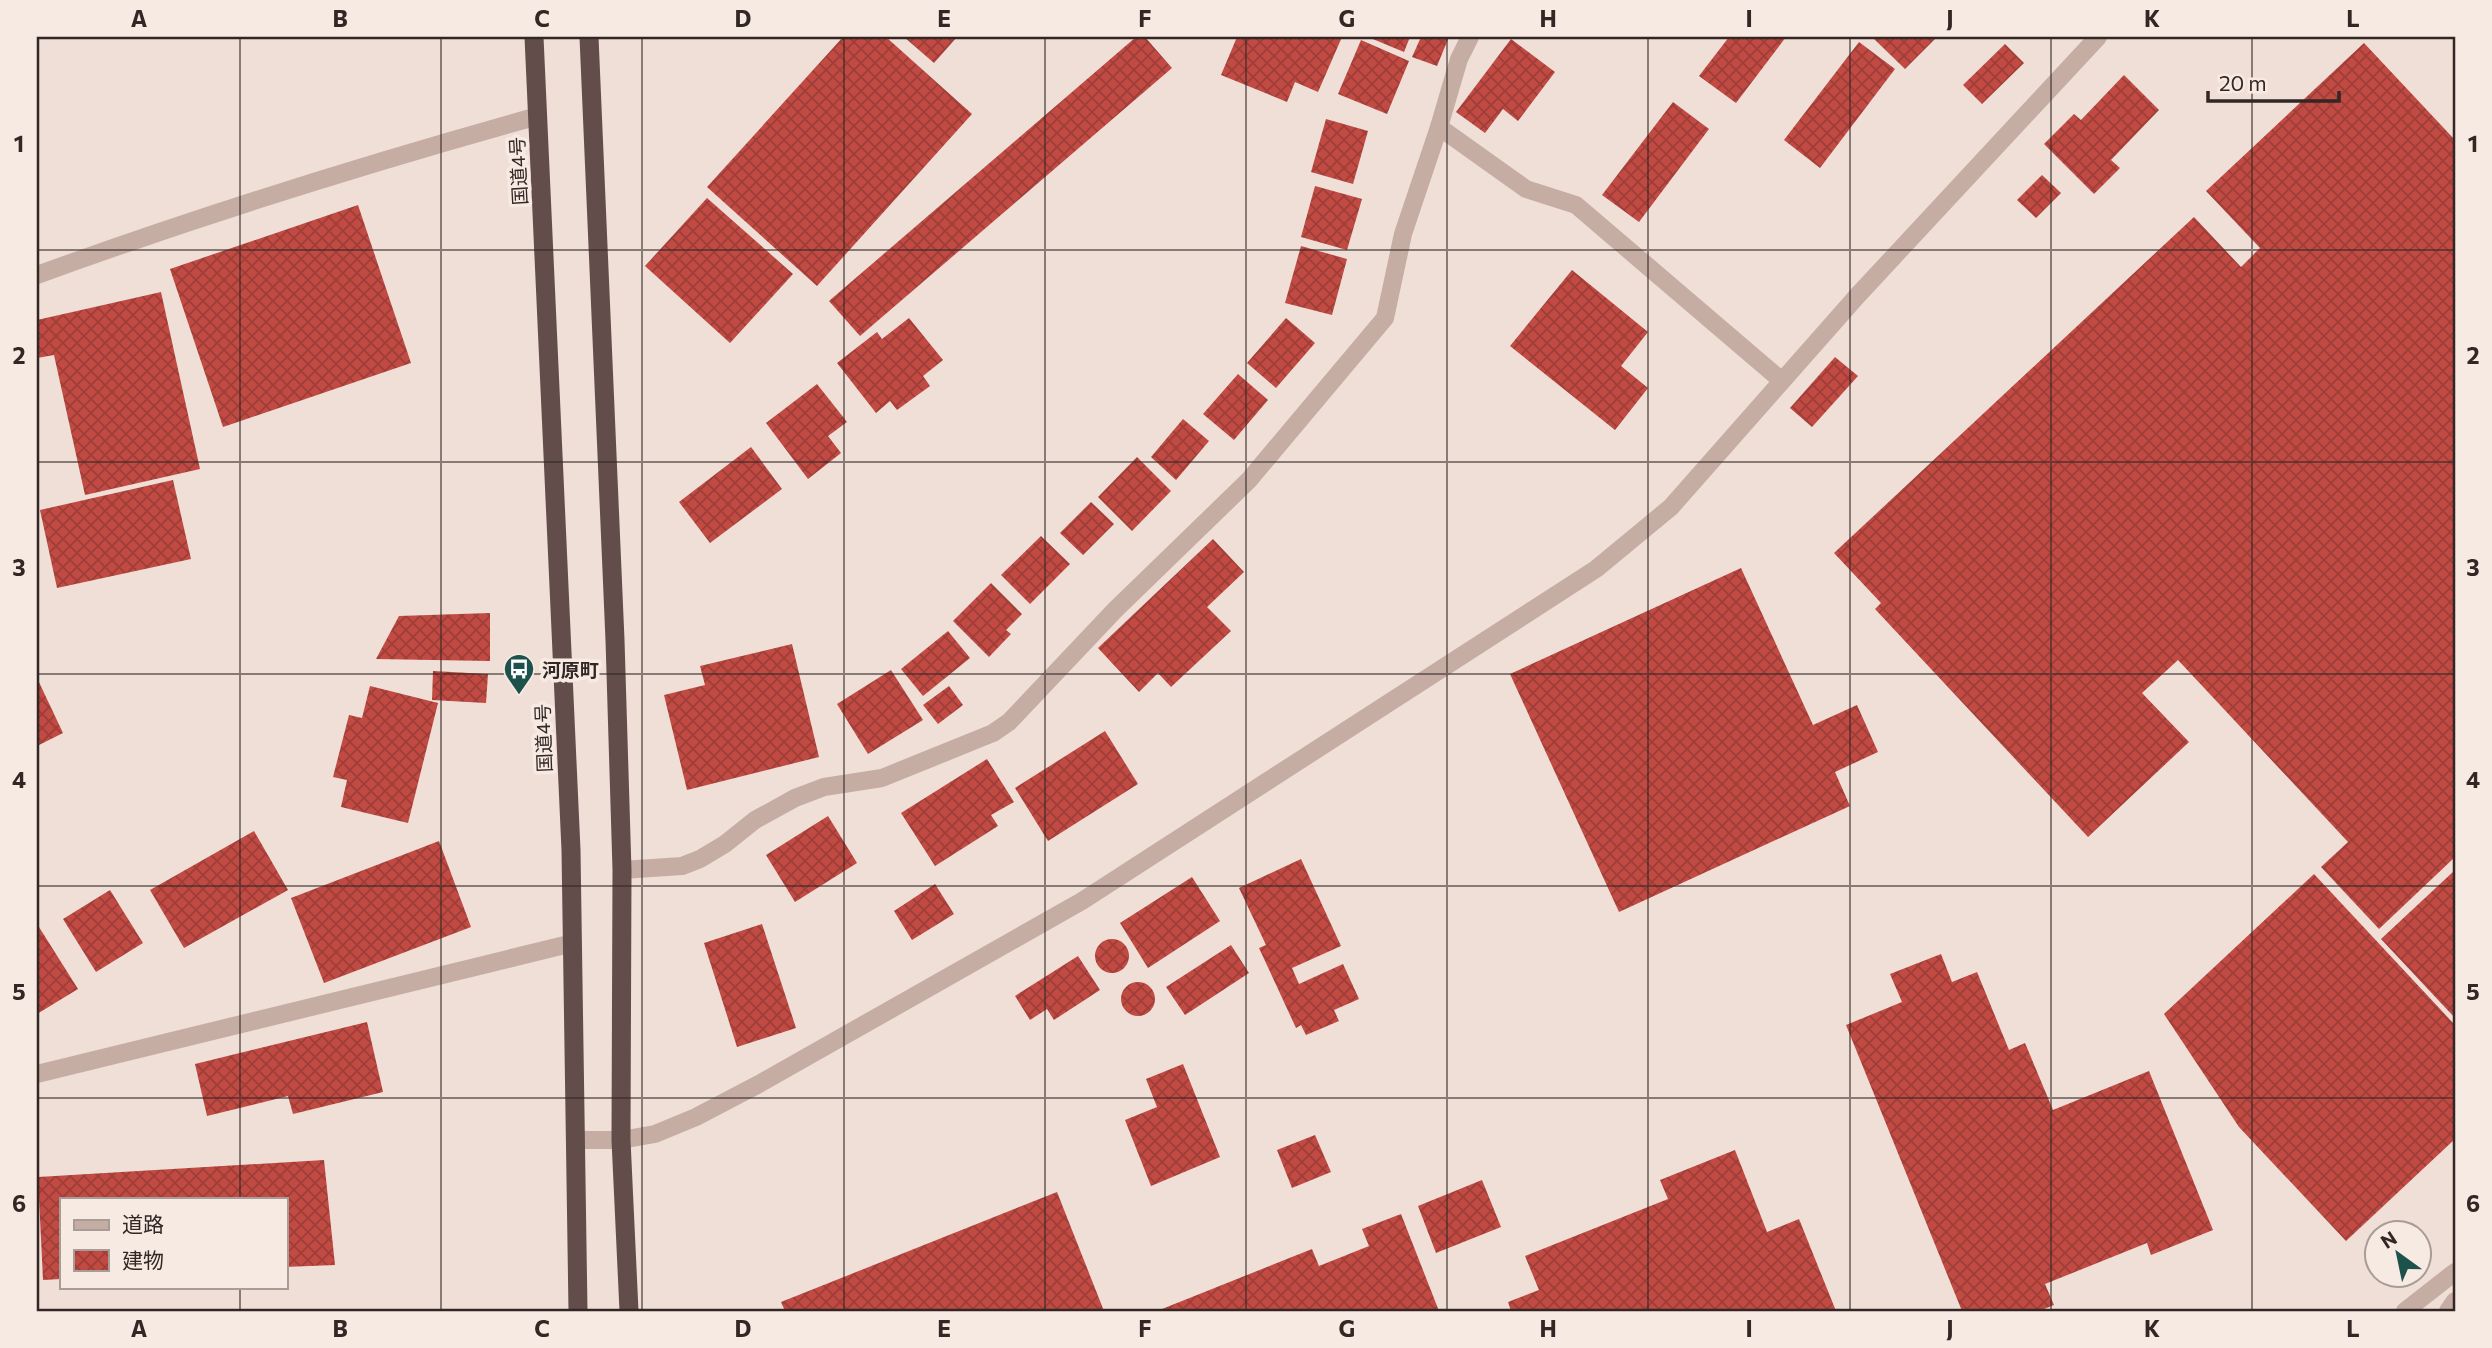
<svg xmlns="http://www.w3.org/2000/svg" width="2492" height="1348" font-family="Commissioner,'Noto Sans JP',sans-serif">
	<style>
		.building { fill: url(#building-cross-hatch) }
		.lines { fill: none; stroke-linecap: round; stroke-linejoin: round }
		.minor { stroke: #c6ada4; stroke-width: 18 }
		.trunk { stroke: #634d4a; stroke-width: 19 }
		.grid { fill: none; stroke: #322725; stroke-width: 2; stroke-opacity: 0.55 }
		.labels { text-anchor: middle; dominant-baseline: central; stroke-width: 7; stroke-linejoin: round; paint-order: stroke }
		.street-label { font-size: 19px; fill: #322725; stroke: #f7eae2 }
		.poi-label { font-size: 19px; font-weight: bold; fill: #322725; stroke: #f7eae2; text-anchor: start }
		.neatline { fill: none; stroke: #322725; stroke-width: 2.5 }
		.grid-label { font-size: 23px; text-anchor: middle; font-weight: bold; fill: #322725 }
	</style>
	<defs>
		<pattern id="building-cross-hatch" width="8" height="8" patternUnits="userSpaceOnUse" patternTransform="scale(1.75)"><rect width="8" height="8" fill="#c14a43"/><path d="M0 0l8 8M0 8l8-8" fill="none" stroke="#9d3e38"/></pattern>
	</defs>
	<rect width="100%" height="100%" fill="#efdfd7"/>
	<g class="building">
		<polygon points="843,37 886,37 972,114 817,286 707,187"/>
		<polygon points="904,37 957,37 934,63"/>
		<polygon points="1136,37 1145,37 1172,68 860,336 829,301"/>
		<polygon points="1237,37 1342,37 1318,92 1295,82 1287,102 1221,75"/>
		<polygon points="1368,37 1410,37 1404,52"/>
		<polygon points="1421,37 1449,37 1437,66 1412,57"/>
		<polygon points="1729,37 1786,37 1736,103 1699,76"/>
		<polygon points="1872,37 1937,37 1905,69"/>
		<polygon points="1511,39 1555,72 1518,121 1503,109 1485,133 1456,112"/>
		<polygon points="1361,40 1409,61 1387,114 1338,94"/>
		<polygon points="1859,42 1895,69 1820,168 1784,140"/>
		<polygon points="2364,43 2455,140 2455,857 2379,929 2321,867 2348,842 2178,660 2142,693 2189,742 2088,837 1875,609 1881,603 1834,553 2194,217 2241,267 2260,248 2206,191"/>
		<polygon points="2005,44 2024,63 1982,104 1963,85"/>
		<polygon points="2124,75 2159,110 2111,160 2120,168 2094,194 2044,144 2074,114 2081,120"/>
		<polygon points="1673,102 1709,129 1639,222 1602,195"/>
		<polygon points="1326,119 1368,131 1353,184 1311,172"/>
		<polygon points="2042,175 2061,193 2036,218 2017,200"/>
		<polygon points="1315,186 1362,199 1347,250 1301,237"/>
		<polygon points="707,198 793,274 730,343 645,266"/>
		<polygon points="358,205 411,363 223,427 170,269"/>
		<polygon points="1301,246 1347,259 1332,315 1285,303"/>
		<polygon points="1572,270 1648,332 1621,366 1648,388 1615,430 1510,346"/>
		<polygon points="161,292 200,469 85,495 54,355 37,358 37,320"/>
		<polygon points="909,318 943,360 923,376 930,386 897,410 890,401 876,413 837,363 877,332 882,339"/>
		<polygon points="1286,318 1315,343 1276,388 1247,363"/>
		<polygon points="1835,357 1858,376 1812,427 1790,408"/>
		<polygon points="1238,374 1268,400 1234,440 1203,414"/>
		<polygon points="817,384 847,422 828,436 841,453 808,479 766,423"/>
		<polygon points="1183,419 1209,441 1176,480 1151,457"/>
		<polygon points="751,447 782,489 710,543 679,502"/>
		<polygon points="1137,457 1171,491 1132,531 1098,497"/>
		<polygon points="173,480 191,559 57,588 40,510"/>
		<polygon points="1091,502 1114,524 1083,555 1060,533"/>
		<polygon points="1041,536 1070,564 1030,604 1001,575"/>
		<polygon points="1213,539 1244,572 1207,607 1231,631 1171,687 1158,673 1139,692 1098,648"/>
		<polygon points="1741,568 1813,725 1857,705 1878,752 1835,772 1850,806 1619,912 1510,674"/>
		<polygon points="991,583 1022,614 1006,630 1011,634 989,657 953,621"/>
		<polygon points="490,613 490,661 376,659 399,616"/>
		<polygon points="948,631 970,658 923,696 901,669"/>
		<polygon points="792,644 819,757 687,790 664,695 705,685 700,666"/>
		<polygon points="891,670 923,720 868,754 837,704"/>
		<polygon points="433,671 488,674 486,703 432,700"/>
		<polygon points="37,678 63,733 37,746"/>
		<polygon points="370,686 438,703 408,823 341,807 347,780 333,777 349,715 362,718"/>
		<polygon points="949,686 963,705 938,724 923,705"/>
		<polygon points="1105,731 1138,784 1048,841 1015,788"/>
		<polygon points="987,759 1014,802 991,815 998,826 935,866 901,813"/>
		<polygon points="828,816 857,863 795,902 766,855"/>
		<polygon points="254,831 288,890 184,948 150,890"/>
		<polygon points="439,841 471,927 324,983 291,898"/>
		<polygon points="1301,859 1341,946 1292,968 1299,984 1343,964 1359,999 1334,1010 1339,1021 1306,1035 1301,1025 1296,1028 1259,948 1266,945 1239,888"/>
		<polygon points="2455,870 2455,1018 2381,939"/>
		<polygon points="2314,874 2455,1025 2455,1139 2346,1241 2239,1127 2164,1014"/>
		<polygon points="1192,877 1220,921 1148,968 1120,923"/>
		<polygon points="935,884 954,914 912,940 894,911"/>
		<polygon points="110,890 143,943 96,972 63,919"/>
		<polygon points="762,924 796,1028 737,1047 704,943"/>
		<polygon points="39,927 78,989 37,1014 37,929"/>
		<circle cx="1112" cy="956" r="17"/>
		<polygon points="1231,945 1249,973 1185,1015 1166,987"/>
		<polygon points="1941,954 1952,982 1977,972 2009,1050 2025,1043 2053,1110 2149,1071 2213,1230 2151,1255 2147,1243 2045,1284 2054,1305 2039,1311 1962,1311 1846,1025 1902,1002 1890,974"/>
		<polygon points="1078,956 1100,990 1054,1020 1047,1009 1030,1020 1015,996"/>
		<circle cx="1138" cy="999" r="17"/>
		<polygon points="367,1022 383,1092 293,1114 288,1096 207,1116 195,1064"/>
		<polygon points="1183,1064 1220,1157 1151,1186 1125,1120 1157,1107 1146,1079"/>
		<polygon points="1315,1135 1331,1172 1292,1188 1277,1150"/>
		<polygon points="1735,1150 1767,1232 1799,1219 1836,1311 1511,1311 1508,1302 1539,1290 1525,1256 1668,1199 1660,1180"/>
		<polygon points="324,1160 335,1265 285,1267 285,1199 61,1199 61,1279 43,1280 38,1177"/>
		<polygon points="1482,1180 1501,1227 1436,1253 1418,1206"/>
		<polygon points="1057,1192 1104,1311 785,1311 781,1302"/>
		<polygon points="1401,1214 1439,1311 1157,1311 1312,1249 1319,1266 1369,1246 1362,1229"/>
	</g>
	<g class="lines">
		<g class="minor">
			<polyline points="1439,127 1526,189 1576,205 1782,381"/>
			<path d="M37 275C202 215 369 163 538 116"/>
			<polyline points="622,870 682,866 700,859 725,844 755,820 795,798 824,787 882,778 993,733 1009,722 1115,610 1249,480 1385,318 1403,234 1439,127 1459,59 1470,37"/>
			<polyline points="37,1074 573,943"/>
			<polyline points="576,1140 621,1140 655,1134 696,1117 759,1084 1082,901 1596,569 1671,507 1858,295 2098,37"/>
			<polyline points="2405,1311 2455,1272"/>
			<polyline points="2448,1311 2455,1301"/>
		</g>
		<g class="trunk">
			<polyline points="534,37 571,850 578,1311"/>
			<polyline points="589,37 615,640 622,870 621,1140 629,1311"/>
		</g>
	</g>
	<path class="grid" d="M240 37V1199M441 37V1311M642 37V1311M844 37V1311M1045 37V1311M1246 37V1311M1447 37V1311M1648 37V1311M1850 37V1311M2051 37V1311M2252 37V1311M37 250H2455M37 462H2455M37 674H2455M37 886H2455M37 1098H2455M240 1287V1311"/>
	<defs>
		<g id="bus-pin" transform="scale(1.575)"><path d="M0 17L-7.5 6A9.5 9.5 0 1 1 7.5 6Z" fill="#1d514b" stroke="#f7eae2"/><path d="M-5-6H5V4H4V6H2V4H-2V6H-4V4H-5ZM-3.5-4V0h7V-4ZM-3.5 1.2v1.5H-2V1.2ZM2 1.2v1.5H3.5V1.2Z" fill="#fff"/></g>
	</defs>
	<g fill-rule="evenodd">
		<use href="#bus-pin" x="519" y="669"/>
	</g>
	<g class="labels">
		<g class="street-label">
			<text transform="translate(518 171) rotate(-93)">国道4号</text>
			<text transform="translate(543 738) rotate(-92)">国道4号</text>
		</g>
		<g class="poi-label">
			<text x="542" y="669">河原町</text>
		</g>
	</g>
	<rect width="2492" height="1348" fill="none" stroke="#f7eae2" stroke-width="77"/>
	<rect x="60" y="1198" width="228" height="91" fill="#f7eae2" stroke="#a89c96" stroke-width="2"/>
	<rect x="74" y="1220" width="35" height="10" fill="#c6ada4" stroke="#a89c96" stroke-width="2"/>
	<text x="122" y="1232" font-size="21" fill="#322725">道路</text>
	<rect x="74" y="1250" width="35" height="21" fill="url(#building-cross-hatch)" stroke="#a89c96" stroke-width="2"/>
	<text x="122" y="1268" font-size="21" fill="#322725">建物</text>
	<g transform="translate(2398 1254) rotate(327)"><circle r="33" fill="#f7eae2" stroke="#a89c96" stroke-width="2"/>
	<path d="M0-5L12 26L0 18L-12 26Z" fill="#1d514b"/>
	<text y="-10" font-size="19" font-weight="bold" text-anchor="middle" fill="#322725">N</text>
	</g>
	<path d="M2208 91v10h131v-10" fill="none" stroke="#322725" stroke-width="3.5"/>
	<text x="2219" y="91" font-size="21" fill="#322725" stroke="#f7eae2" stroke-width="5" paint-order="stroke">20 m</text>
	<rect x="38" y="38" width="2416" height="1272" class="neatline"/>
	<g class="grid-label">
		<text x="139" y="27">A</text>
		<text x="340" y="27">B</text>
		<text x="542" y="27">C</text>
		<text x="743" y="27">D</text>
		<text x="944" y="27">E</text>
		<text x="1145" y="27">F</text>
		<text x="1347" y="27">G</text>
		<text x="1548" y="27">H</text>
		<text x="1749" y="27">I</text>
		<text x="1950" y="27">J</text>
		<text x="2152" y="27">K</text>
		<text x="2353" y="27">L</text>
		<text x="19" y="152">1</text>
		<text x="2473" y="152">1</text>
		<text x="19" y="364">2</text>
		<text x="2473" y="364">2</text>
		<text x="19" y="576">3</text>
		<text x="2473" y="576">3</text>
		<text x="19" y="788">4</text>
		<text x="2473" y="788">4</text>
		<text x="19" y="1000">5</text>
		<text x="2473" y="1000">5</text>
		<text x="19" y="1212">6</text>
		<text x="2473" y="1212">6</text>
		<text x="139" y="1337">A</text>
		<text x="340" y="1337">B</text>
		<text x="542" y="1337">C</text>
		<text x="743" y="1337">D</text>
		<text x="944" y="1337">E</text>
		<text x="1145" y="1337">F</text>
		<text x="1347" y="1337">G</text>
		<text x="1548" y="1337">H</text>
		<text x="1749" y="1337">I</text>
		<text x="1950" y="1337">J</text>
		<text x="2152" y="1337">K</text>
		<text x="2353" y="1337">L</text>
	</g>
</svg>
